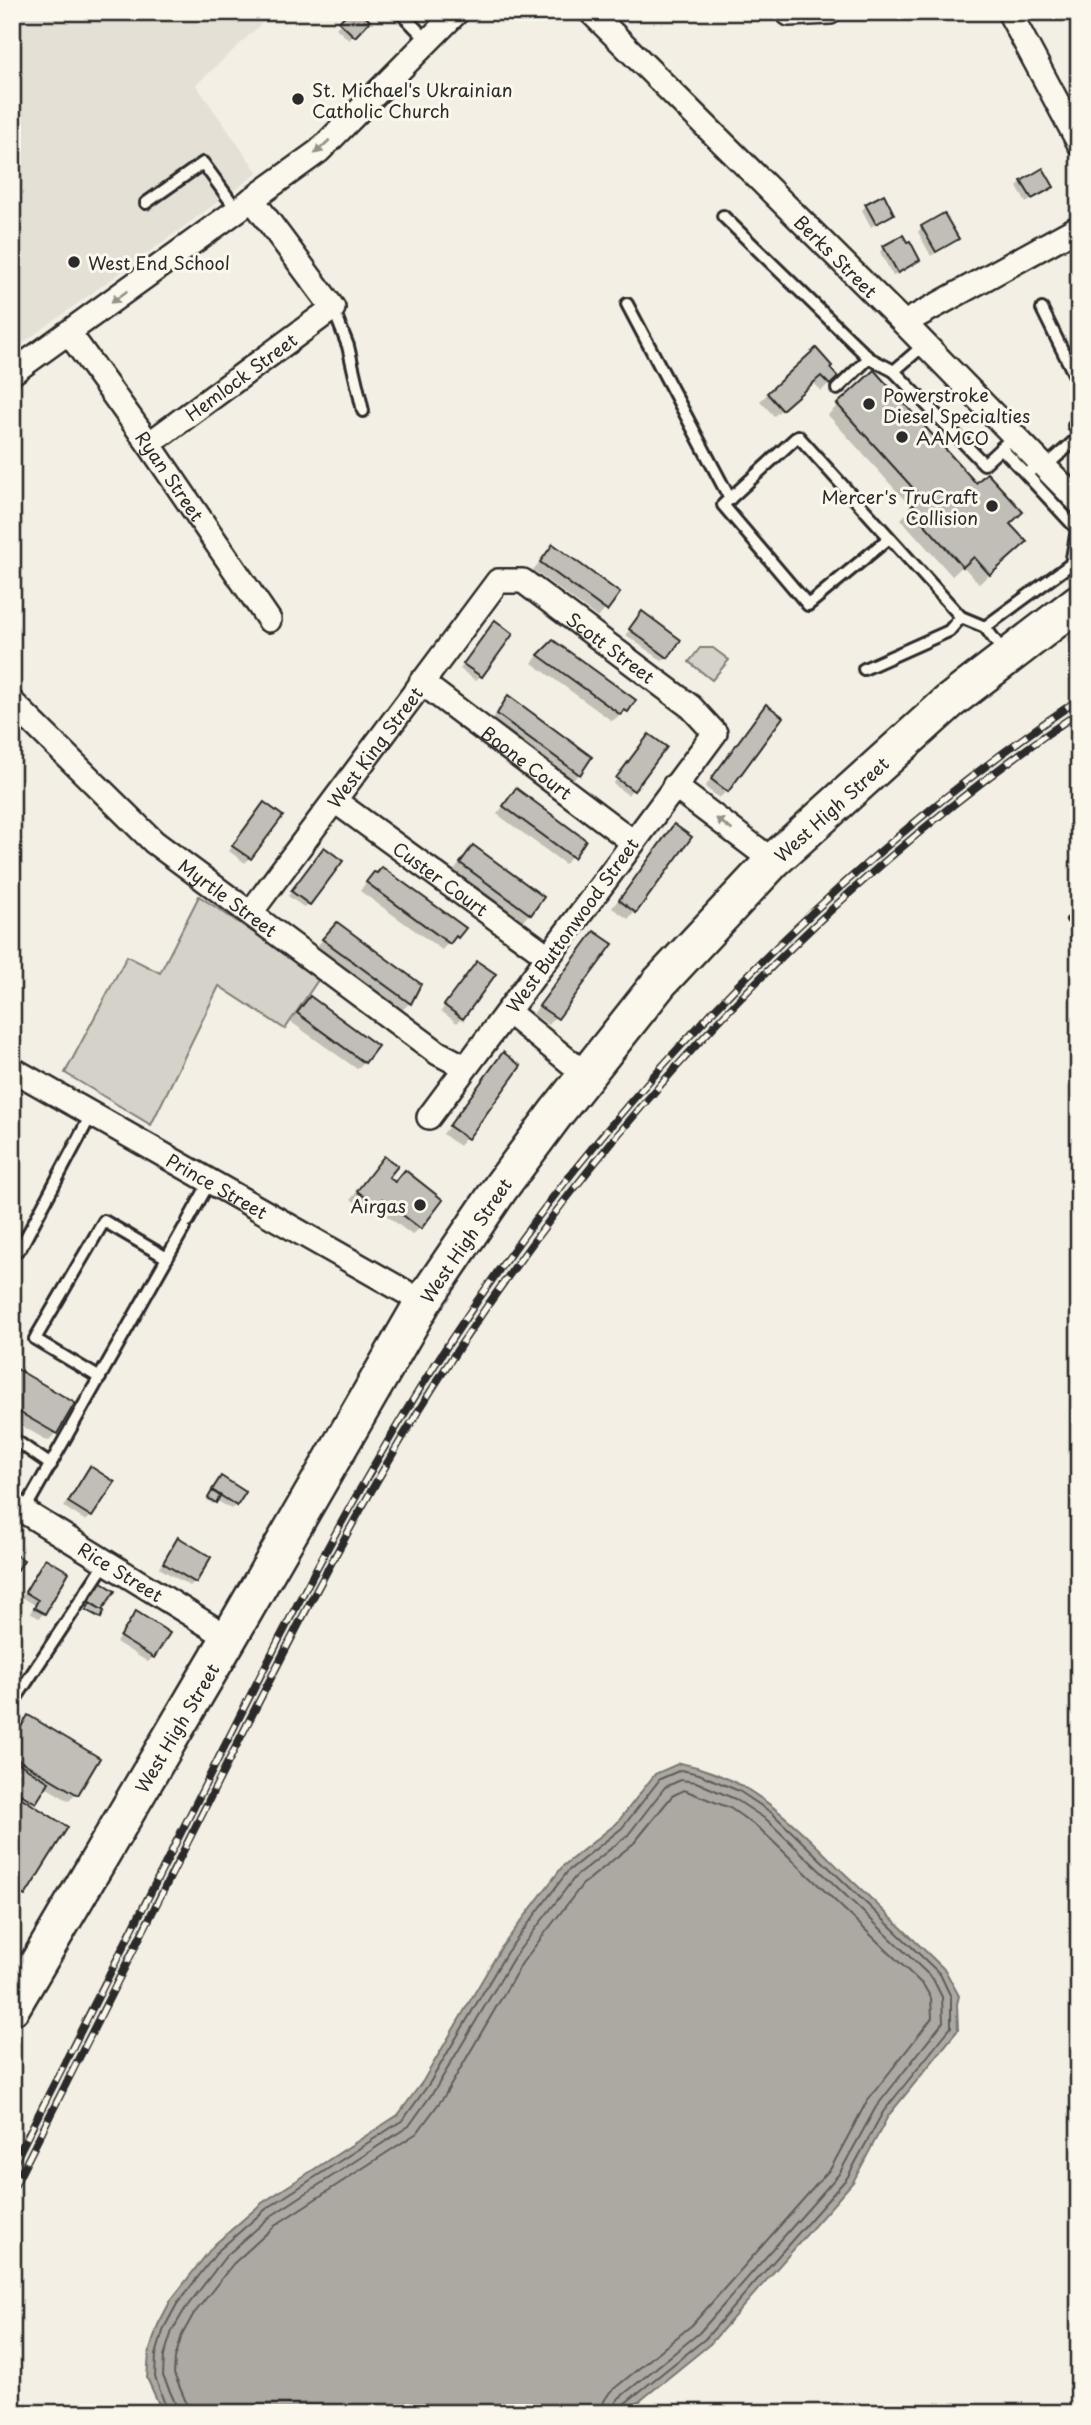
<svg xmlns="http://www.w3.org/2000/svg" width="1091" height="2425" font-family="'Playpen Sans',sans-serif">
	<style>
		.built { fill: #e4e0d6 }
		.green { fill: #d5d2c9; stroke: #807e7a; stroke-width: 2 }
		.water { fill: #aca9a2; stroke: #787772; stroke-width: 2 }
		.shadow { fill: #0003 }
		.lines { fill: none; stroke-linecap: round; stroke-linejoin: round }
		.shore { stroke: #5f5d5b; stroke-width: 2 }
		.building { fill: #c0beb6; stroke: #2b2b2b; stroke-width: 2 }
		.service-casing { stroke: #2b2b2b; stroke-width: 16 }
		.minor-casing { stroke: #2b2b2b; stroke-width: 28 }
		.primary-casing { stroke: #2b2b2b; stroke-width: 40 }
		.service { stroke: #fbf7ec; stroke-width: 10 }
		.minor { stroke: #fbf7ec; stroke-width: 23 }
		.primary { stroke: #fbf7ec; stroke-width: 35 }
		.rail-casing { stroke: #2b2b2b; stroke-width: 8 }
		.rail { stroke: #fbf7ec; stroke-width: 5; stroke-dasharray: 16; stroke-linecap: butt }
		.oneway { fill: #93918c }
		.poi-dot { fill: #2b2b2b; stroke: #fbf7ec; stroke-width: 2.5 }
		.labels { text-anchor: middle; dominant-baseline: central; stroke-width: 6; stroke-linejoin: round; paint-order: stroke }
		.poi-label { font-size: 18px; fill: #2b2b2b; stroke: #fbf7ec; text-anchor: start }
		.street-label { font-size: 18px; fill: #2b2b2b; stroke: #fbf7ec }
	</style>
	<rect width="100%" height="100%" fill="#f3efe4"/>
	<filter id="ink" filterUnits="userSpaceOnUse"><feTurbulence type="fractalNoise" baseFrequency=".0143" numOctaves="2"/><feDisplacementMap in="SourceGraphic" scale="14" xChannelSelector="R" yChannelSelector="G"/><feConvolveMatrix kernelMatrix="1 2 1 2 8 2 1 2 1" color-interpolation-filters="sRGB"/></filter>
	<g filter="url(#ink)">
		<polygon class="built" points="12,12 274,12 196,85 258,173 12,351"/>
		<g class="green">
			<polygon points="700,648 713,648 729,660 712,680 689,662"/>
			<polygon points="199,896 320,977 285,1029 219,986 151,1125 65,1073 127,956 160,973"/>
		</g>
		<path class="water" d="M680 1763C752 1777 795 1825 845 1874 879 1906 912 1938 945 1970L959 1996 957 2004 958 2030 888 2116 853 2182 710 2344 625 2413H163L147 2378 149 2353 158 2325 171 2300 214 2245 262 2203 398 2115 423 2081 501 1948 563 1866 617 1823 655 1774Z"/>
		<g class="shadow">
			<polygon points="351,12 367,21 349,40 336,28"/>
			<polygon points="1022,182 1052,186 1026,203 1017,187"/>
			<polygon points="866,206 892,213 871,227 862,210"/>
			<polygon points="922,227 957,239 931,256 918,232"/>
			<polygon points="884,247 918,260 893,276 880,252"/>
			<polygon points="816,351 836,377 821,391 813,382 774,416 760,401"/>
			<polygon points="838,405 1009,524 1015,552 979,584 963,566 952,576 901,519 912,508 828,415"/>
			<polygon points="553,546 618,594 598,618 533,570"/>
			<polygon points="637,618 667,657 662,661 626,635"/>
			<polygon points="491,627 511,634 476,681 460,669"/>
			<polygon points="539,654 626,711 612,721 532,663"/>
			<polygon points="508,698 590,758 572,782 491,722 501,705"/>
			<polygon points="766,706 727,791 719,798 705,787"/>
			<polygon points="645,741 664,747 628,795 613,784"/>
			<polygon points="516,791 584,841 565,864 497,814"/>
			<polygon points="260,809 280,816 245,863 229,851"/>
			<polygon points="674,826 635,912 628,919 612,908"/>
			<polygon points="319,854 309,904 305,908 288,896"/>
			<polygon points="466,855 530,913 523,921 454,871"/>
			<polygon points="367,881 463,929 450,945 448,943 442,950 360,891"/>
			<polygon points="330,932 410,1003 402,1010 316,947"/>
			<polygon points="587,940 610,944 549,1025 533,1014"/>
			<polygon points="473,967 462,1018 457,1023 441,1011"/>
			<polygon points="303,1006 364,1062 357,1069 291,1022"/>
			<polygon points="503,1055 519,1067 459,1146 443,1134"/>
			<polygon points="384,1158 387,1178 420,1228 412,1235 374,1206 368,1213 351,1199"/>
			<polygon points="12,1368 56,1433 48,1441 12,1420"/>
			<polygon points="86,1473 91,1516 86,1521 64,1507"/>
			<polygon points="221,1478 236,1505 231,1509 216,1500 213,1504 207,1500"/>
			<polygon points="178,1540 194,1582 190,1586 159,1568"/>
			<polygon points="45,1560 44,1613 39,1618 30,1613 35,1605 22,1597"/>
			<polygon points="96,1588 101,1609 102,1612 84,1606"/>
			<polygon points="136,1614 153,1657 148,1662 116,1642"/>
			<polygon points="12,1628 18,1632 12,1641"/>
			<polygon points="28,1718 76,1793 69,1801 44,1786 31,1805 66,1827 23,1895 13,1905 12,1740"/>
		</g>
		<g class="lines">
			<g class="shore">
				<polyline points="168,2413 155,2377 156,2355 164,2328 177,2304 219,2250 266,2209 403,2120 429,2084 507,1952 568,1871 622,1828 660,1779 681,1770 699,1774 739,1791 772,1813 940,1974 951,1997 951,2027 883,2112 847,2178 705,2339 624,2404 622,2413"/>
				<polyline points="177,2413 176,2405 163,2376 164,2356 172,2331 185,2309 226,2256 271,2216 409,2126 436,2088 514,1957 575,1877 628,1835 665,1787 681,1780 696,1782 735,1799 767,1820 933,1979 942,1997 943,2022 876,2107 839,2174 699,2333 619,2398 614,2405 613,2413"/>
				<polyline points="188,2413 186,2402 174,2374 175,2358 182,2335 193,2315 233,2264 277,2224 417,2133 445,2095 522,1963 582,1885 634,1843 672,1796 684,1790 730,1808 760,1829 924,1986 931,1998 932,2018 867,2101 831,2168 692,2325 610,2392 604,2401 602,2413"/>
			</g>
		</g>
		<g class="building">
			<polygon points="348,12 361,12 370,21 355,37 339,22"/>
			<polygon points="1043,168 1054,187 1032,199 1021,181"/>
			<polygon points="884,194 894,214 876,224 865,204"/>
			<polygon points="944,213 959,239 936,252 921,226"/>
			<polygon points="903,235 907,242 910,241 920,260 898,273 883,246"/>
			<polygon points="816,348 832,366 830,368 838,377 830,385 821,376 782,410 767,393"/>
			<polygon points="874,370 976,483 987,473 1023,512 1010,524 1027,542 990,575 974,557 963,567 910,508 921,497 837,404"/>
			<polygon points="553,544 620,593 607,611 540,562"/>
			<polygon points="642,611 681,640 668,658 629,629"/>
			<polygon points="495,620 513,634 482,677 463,664"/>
			<polygon points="553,640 636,700 628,712 624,710 621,715 538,655"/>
			<polygon points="508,695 592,757 580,775 497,714"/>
			<polygon points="766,704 783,717 728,792 711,779"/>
			<polygon points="649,734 667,747 634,791 616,778"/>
			<polygon points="516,788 586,840 574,858 503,806"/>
			<polygon points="264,802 283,816 251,859 232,846"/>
			<polygon points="674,824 692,837 636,913 619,900"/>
			<polygon points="473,845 544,897 531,915 460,863"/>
			<polygon points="324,847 343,861 310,905 291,891"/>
			<polygon points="382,867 466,928 458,938 456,936 450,944 366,882 374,872 377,873"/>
			<polygon points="337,922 421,984 411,1004 322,939"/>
			<polygon points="594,931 613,944 558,1019 539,1006"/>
			<polygon points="477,961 496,974 463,1019 444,1005"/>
			<polygon points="310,996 378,1046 365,1063 297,1013"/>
			<polygon points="503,1052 521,1066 468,1139 449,1126"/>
			<polygon points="384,1156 398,1166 389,1177 395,1182 405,1170 443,1200 421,1229 382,1199 377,1206 357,1191"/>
			<polygon points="12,1366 75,1403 57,1434 12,1408"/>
			<polygon points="90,1466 115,1482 92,1517 68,1502"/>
			<polygon points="221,1476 246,1492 237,1506 212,1490"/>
			<polygon points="212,1491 220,1496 216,1503 208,1498"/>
			<polygon points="178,1537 211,1557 196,1583 163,1563"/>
			<polygon points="12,1553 24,1560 12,1579"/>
			<polygon points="45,1558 69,1572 45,1614 34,1608 38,1600 25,1592"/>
			<polygon points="100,1581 115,1591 102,1610 87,1600"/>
			<polygon points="90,1603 104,1611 101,1618 86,1610"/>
			<polygon points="136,1611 170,1633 154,1658 120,1637"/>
			<polygon points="28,1715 100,1758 78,1795 12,1756 12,1742"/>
			<polygon points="12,1759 49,1782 36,1803 12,1789"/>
			<polygon points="12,1792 68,1827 25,1896 12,1889"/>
		</g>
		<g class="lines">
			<g class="service-casing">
				<g id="service">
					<polyline points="400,12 428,41"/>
					<polyline points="146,203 203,163 237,210"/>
					<polyline points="723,216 869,358 894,371"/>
					<polyline points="627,304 730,499"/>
					<polyline points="333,308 348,346 363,411"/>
					<polyline points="1042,309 1079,384"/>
					<polyline points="925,344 894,371 984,464 1014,436"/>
					<polyline points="837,389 869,358"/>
					<polyline points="1079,421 1074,426 1079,432"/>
					<polyline points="1001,448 1027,475"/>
					<polyline points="1039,462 1027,475 1077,529 1079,527"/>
					<polyline points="1045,467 1079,437"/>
					<polyline points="888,539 808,605 723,505 798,436 961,617 985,627"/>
					<polyline points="1071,564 1077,529"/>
					<polyline points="1005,654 985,627 1071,564 1079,575"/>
					<polyline points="864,669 949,631 961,617"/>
					<polyline points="188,1221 210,1181"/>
					<polyline points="12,1255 21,1247 92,1113"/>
					<polyline points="100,1378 35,1339 104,1221 167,1258"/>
					<polyline points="12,1438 51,1465"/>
					<polyline points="24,1511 184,1228"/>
					<polyline points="12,1704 106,1562"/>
				</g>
			</g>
			<g class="minor-casing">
				<g id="minor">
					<path id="s1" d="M591 12 904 323 1079 502"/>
					<polyline points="1009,12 1079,143"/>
					<polyline points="789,14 830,12"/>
					<polyline points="904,323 1079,227"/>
					<path id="s2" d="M69 333 149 444 269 620"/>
					<polyline points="12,373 319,151 457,12"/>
					<path id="s3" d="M149 444 333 308 252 199"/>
					<path id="s4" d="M421 682 633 842"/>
					<path id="s5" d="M12 702 154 842 438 1053 465 1067"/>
					<polyline points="674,786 773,861"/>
					<path id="s6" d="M335 801 548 956"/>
					<path id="s7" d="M251 912 498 581H523L691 707 715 733 429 1117"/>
					<polyline points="508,1012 586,1075"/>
					<path id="s8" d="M12 1069 423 1302"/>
					<path id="s9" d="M12 1504 229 1638"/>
				</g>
			</g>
			<g class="primary-casing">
				<g id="primary">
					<path id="s10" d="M12 2007 229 1638 423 1302 501 1187 556 1113 660 982 773 861 949 702 1079 602"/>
				</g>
			</g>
			<use href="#service" class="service"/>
			<use href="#minor" class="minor"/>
			<use href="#primary" class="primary"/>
			<g class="rail-casing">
				<g id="rail">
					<polyline points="1069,920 1079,914"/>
					<path d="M12 2167C78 2037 143 1908 208 1779 283 1630 358 1482 449 1343 610 1097 835 864 1079 699"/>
					<path d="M12 2191C82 2052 152 1914 221 1776 295 1630 369 1483 460 1346 621 1104 837 876 1079 712"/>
				</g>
			</g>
			<use href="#rail" class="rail"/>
		</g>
		<defs><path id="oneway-solid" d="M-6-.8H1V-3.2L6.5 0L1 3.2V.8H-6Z" transform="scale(1.75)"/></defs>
		<g class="oneway">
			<use href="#oneway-solid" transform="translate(322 147) rotate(137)"/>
			<use href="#oneway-solid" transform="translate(119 297) rotate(144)"/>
			<use href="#oneway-solid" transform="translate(724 824) rotate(-143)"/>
		</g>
	</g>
	<g class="poi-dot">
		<circle cx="298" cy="99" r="7"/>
		<circle cx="74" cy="262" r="7"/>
		<circle cx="869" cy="404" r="7"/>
		<circle cx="902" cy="437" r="7"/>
		<circle cx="992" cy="506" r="7"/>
		<circle cx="420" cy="1205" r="7"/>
	</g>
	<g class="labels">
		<g class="poi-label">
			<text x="312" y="89">St. Michael's Ukrainian<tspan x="312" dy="21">Catholic Church</tspan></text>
			<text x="88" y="262">West End School</text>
			<text x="883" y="394">Powerstroke<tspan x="883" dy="21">Diesel Specialties</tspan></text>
			<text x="916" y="437">AAMCO</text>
			<text x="978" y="496" text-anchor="end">Mercer's TruCraft<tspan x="978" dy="21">Collision</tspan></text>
			<text x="406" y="1205" text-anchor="end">Airgas</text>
		</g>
		<g class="street-label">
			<text stroke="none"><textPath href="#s1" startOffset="346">Berks Street</textPath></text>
			<text stroke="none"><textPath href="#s3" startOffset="114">Hemlock Street</textPath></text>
			<text stroke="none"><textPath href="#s2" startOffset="175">Ryan Street</textPath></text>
			<text stroke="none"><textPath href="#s7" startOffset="548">Scott Street</textPath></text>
			<text stroke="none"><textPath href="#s7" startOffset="206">West King Street</textPath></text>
			<text stroke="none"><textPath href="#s4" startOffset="133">Boone Court</textPath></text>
			<text stroke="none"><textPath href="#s10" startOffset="1458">West High Street</textPath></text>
			<text stroke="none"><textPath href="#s6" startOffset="131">Custer Court</textPath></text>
			<text stroke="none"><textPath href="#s5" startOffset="292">Myrtle Street</textPath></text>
			<text transform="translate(572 925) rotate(-54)">West Buttonwood Street</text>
			<text stroke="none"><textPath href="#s8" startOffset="236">Prince Street</textPath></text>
			<text stroke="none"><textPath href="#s10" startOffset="891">West High Street</textPath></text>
			<text stroke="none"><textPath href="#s9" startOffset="128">Rice Street</textPath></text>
			<text stroke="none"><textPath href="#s10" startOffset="324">West High Street</textPath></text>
		</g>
	</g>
	<rect width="1091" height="2425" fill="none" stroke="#fbf7ec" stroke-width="42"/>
	<rect x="21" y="21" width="1049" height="2383" fill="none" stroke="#2b2b2b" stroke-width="2.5" filter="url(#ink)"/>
</svg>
